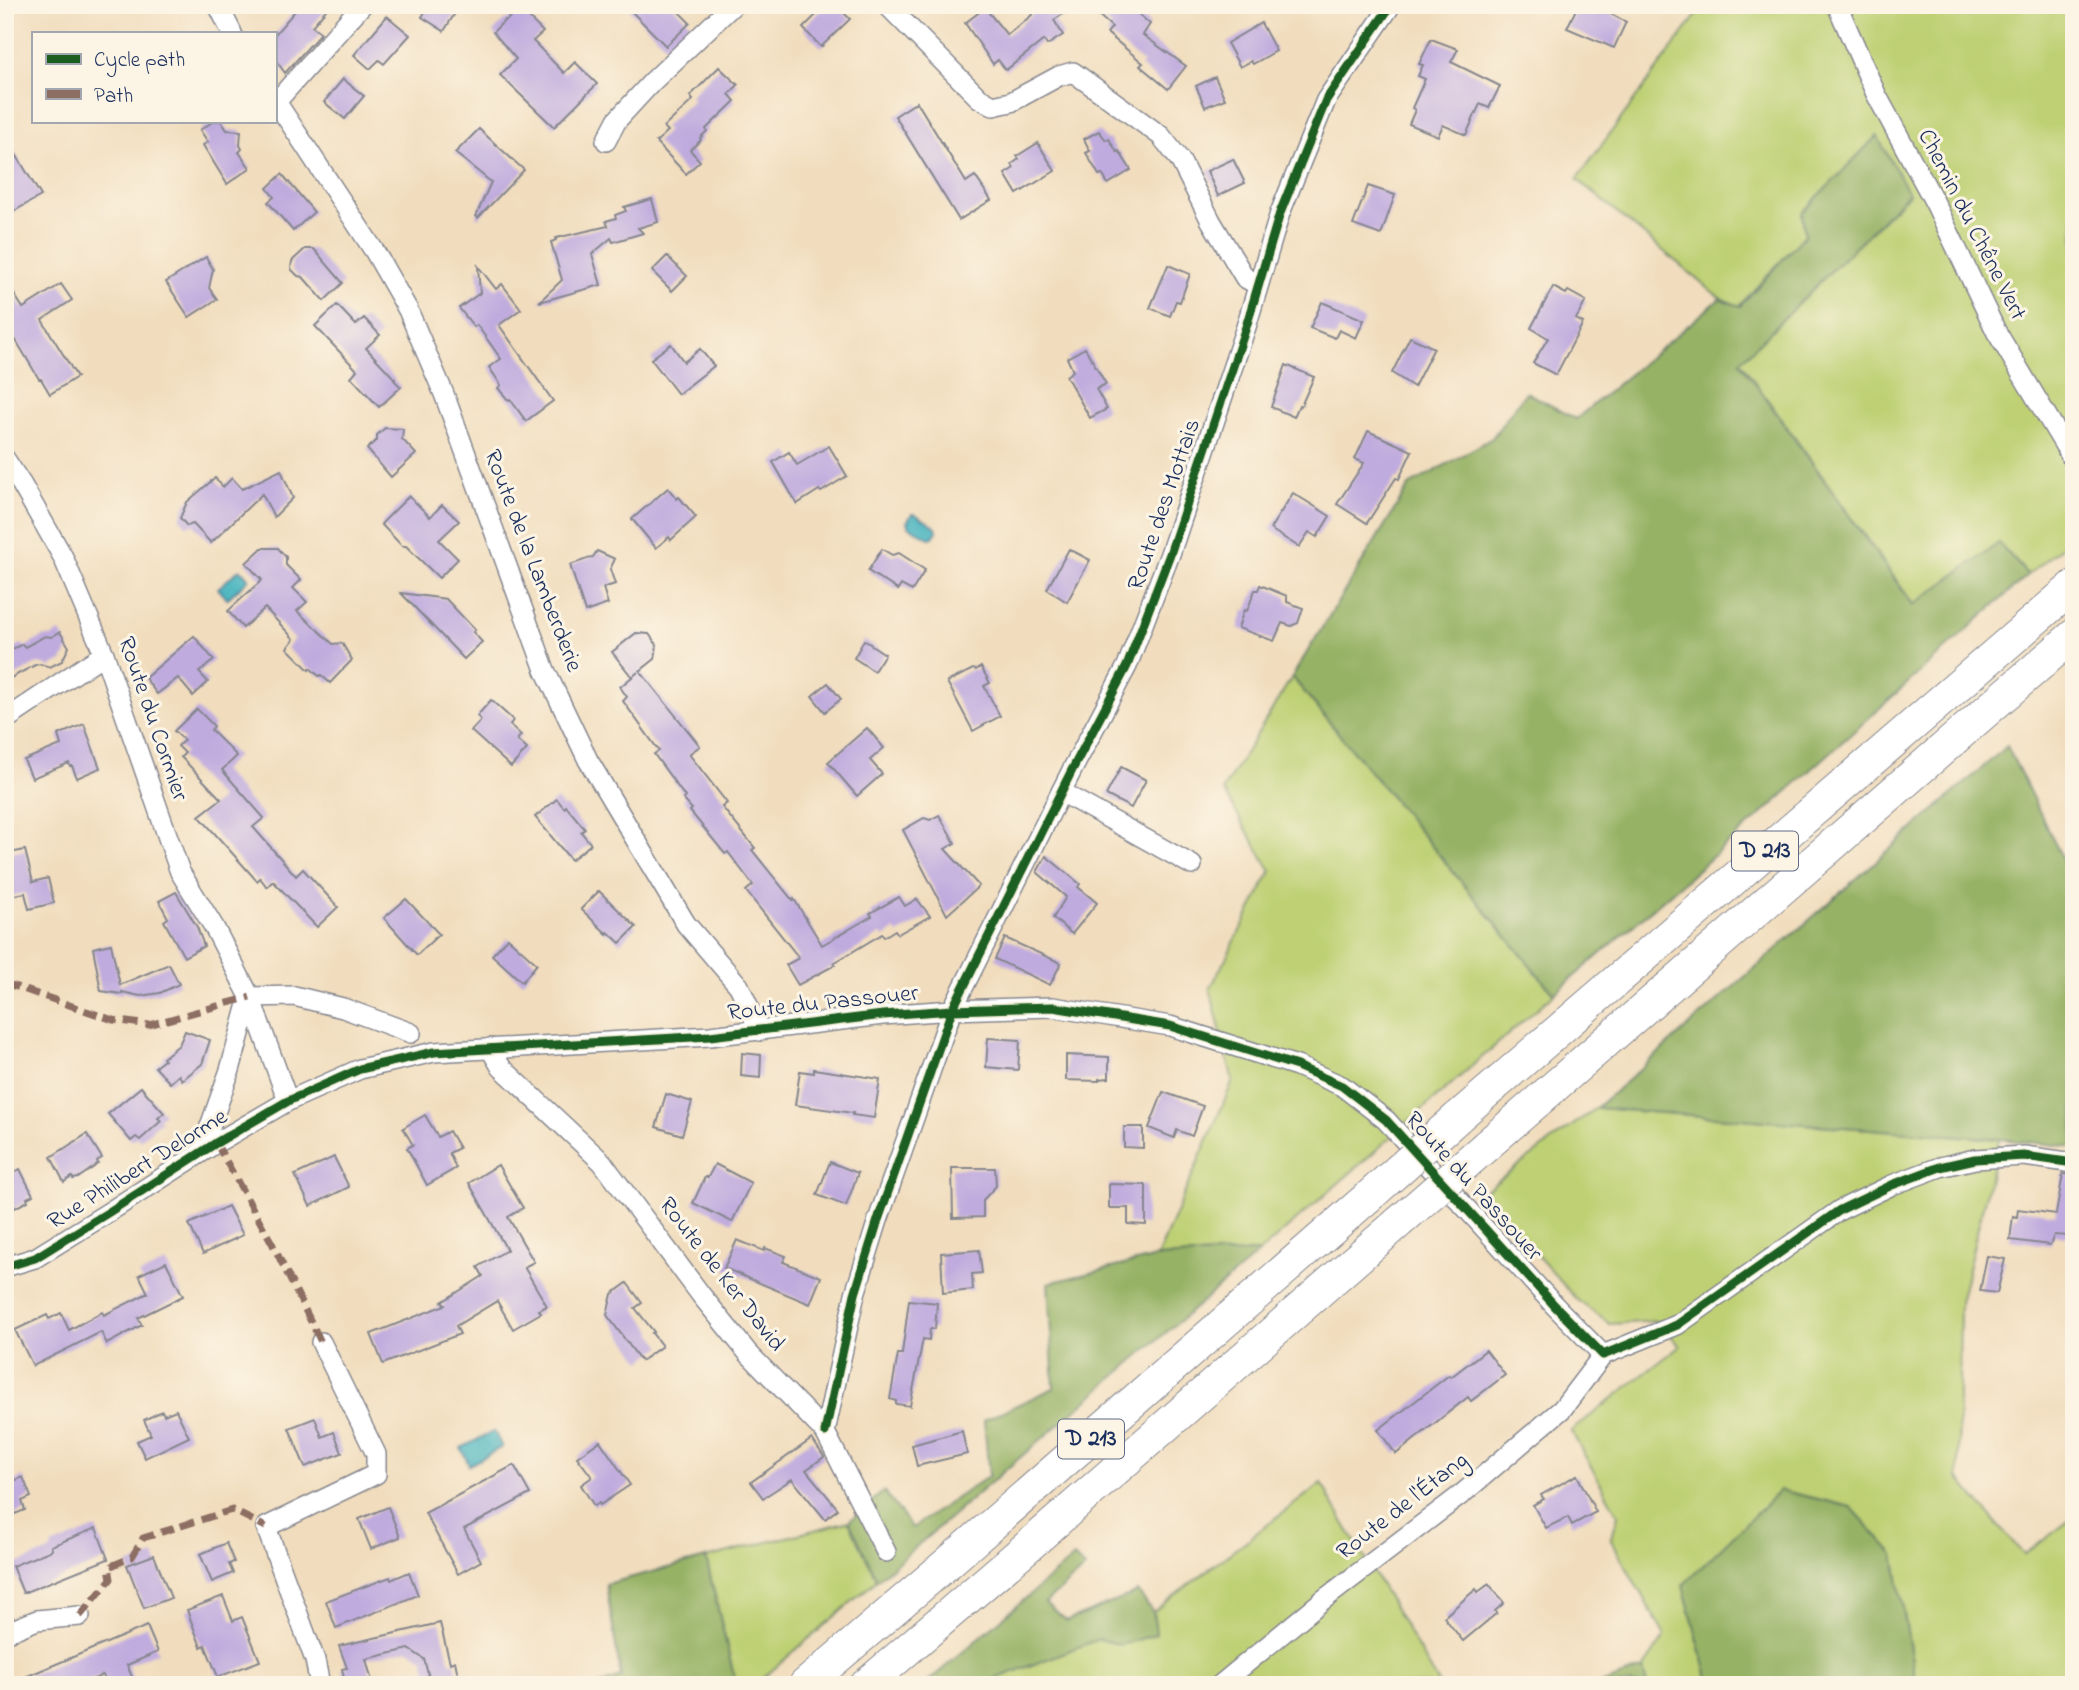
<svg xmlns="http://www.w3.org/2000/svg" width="2079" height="1690" font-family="'Indie Flower',sans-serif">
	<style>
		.green { fill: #bed073; stroke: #6c8068; stroke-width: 2 }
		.forest { fill: #96b265; stroke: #587062; stroke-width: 2 }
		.water { fill: #43b2be; stroke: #2f708e; stroke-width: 2 }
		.building { fill: #c0abde }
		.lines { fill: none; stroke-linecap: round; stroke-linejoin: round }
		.minor-casing { stroke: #86868e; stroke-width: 22 }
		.trunk-casing { stroke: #86868e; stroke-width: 34 }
		.minor { stroke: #fff; stroke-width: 19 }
		.trunk { stroke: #fff; stroke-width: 32 }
		.trunk-bridge-casing { stroke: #86868e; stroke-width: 34; stroke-linecap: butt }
		.trunk-bridge { stroke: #fff; stroke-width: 32 }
		.quiet { stroke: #8d6e63; stroke-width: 7; stroke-dasharray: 14 7; stroke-linecap: butt }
		.cycleway-casing { stroke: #fcf5e5; stroke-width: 13 }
		.cycleway { stroke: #1b5e20; stroke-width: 9 }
		.labels { text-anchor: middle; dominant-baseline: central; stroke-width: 6; stroke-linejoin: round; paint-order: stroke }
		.shield { fill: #fcf5e5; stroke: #5e6a86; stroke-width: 2 }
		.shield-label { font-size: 23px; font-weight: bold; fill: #1b2f5e }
		.street-label { font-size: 24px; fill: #1b2f5e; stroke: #fcf5e5 }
	</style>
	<rect width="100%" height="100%" fill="#fcf5e5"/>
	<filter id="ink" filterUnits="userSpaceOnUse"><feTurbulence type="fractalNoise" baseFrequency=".0143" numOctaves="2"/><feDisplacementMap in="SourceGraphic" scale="14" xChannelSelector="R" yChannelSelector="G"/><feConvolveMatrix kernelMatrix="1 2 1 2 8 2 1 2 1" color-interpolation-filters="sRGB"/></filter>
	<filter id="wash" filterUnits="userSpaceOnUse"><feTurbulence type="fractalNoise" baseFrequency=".00686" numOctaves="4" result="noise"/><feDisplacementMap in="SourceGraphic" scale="28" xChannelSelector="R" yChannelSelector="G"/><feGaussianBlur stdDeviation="1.57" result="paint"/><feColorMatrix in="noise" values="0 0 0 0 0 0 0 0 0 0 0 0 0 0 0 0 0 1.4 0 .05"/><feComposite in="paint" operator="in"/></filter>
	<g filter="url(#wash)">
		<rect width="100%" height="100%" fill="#f1ddbd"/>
		<g class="green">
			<polygon points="1704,5 2074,5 2074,537 2028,575 1999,543 1914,605 1740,361 1909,194 1877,136 1802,213 1805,235 1739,306 1720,298 1577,179"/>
			<polygon points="1292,677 1554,994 1260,1252 1157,1257 1233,1081 1210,989 1271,871 1223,790"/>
			<polygon points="1596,1108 1999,1139 1960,1303 1958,1478 2024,1555 2074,1517 2074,1685 1916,1685 1894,1554 1683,1585 1710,1685 1647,1685 1643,1669 1665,1636 1611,1540 1618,1515 1571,1431 1680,1346 1657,1321 1610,1324 1577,1300 1482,1193"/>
			<polygon points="1322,1483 1331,1501 1440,1685 985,1685 984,1683 1099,1639 1121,1645 1156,1634 1153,1612"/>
			<polygon points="849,1521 877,1580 755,1685 736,1685 706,1558"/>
		</g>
		<g class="forest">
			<polygon points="1877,136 1909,193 1740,362 1913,605 1999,543 2028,575 1763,813 1554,994 1292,677 1409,486 1492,438 1526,392 1576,419 1720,299 1740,306 1805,235 1802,213"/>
			<polygon points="2007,746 2074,882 2074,1147 1999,1139 1596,1108"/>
			<polygon points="1260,1252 877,1580 849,1521 884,1491 912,1528 989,1476 984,1420 1054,1388 1048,1283 1157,1257"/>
			<polygon points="1780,1490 1851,1507 1894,1554 1916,1685 1710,1685 1683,1585"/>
			<polygon points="1074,1557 1085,1568 1045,1603 1067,1621 1138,1592 1153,1612 1156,1634 1121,1645 1099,1639 985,1683 985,1685 924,1685"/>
			<polygon points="706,1558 736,1685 598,1685 621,1677 606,1584"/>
			<polygon points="1643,1669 1647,1685 1598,1685"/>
		</g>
		<g class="water">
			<polygon points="912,514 915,514 936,527 937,531 933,537 929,538 909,526 907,522"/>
			<polygon points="240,569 249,579 227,599 218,588"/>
			<polygon points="494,1431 502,1447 469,1465 461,1448"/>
		</g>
		<g id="blocks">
			<g class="building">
				<polygon points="300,5 330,5 312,26 321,33 285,73 275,59 275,34"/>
				<polygon points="429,5 460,5 444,31 422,17"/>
				<polygon points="521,5 532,5 529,18 543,32 533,41 564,73 575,62 597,84 554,127 500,75 516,59 493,32 505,20 507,20"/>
				<polygon points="625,5 672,5 690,23 666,46"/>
				<polygon points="826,5 836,5 850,19 821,47 803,28"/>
				<polygon points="1027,5 1077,5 1054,20 1063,35 1047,45 1044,40 1006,70 998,60 993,64 965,23 985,8 1007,35 1032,15"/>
				<polygon points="1087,5 1132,5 1135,11 1150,24 1143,35 1186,66 1168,89 1140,66 1143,63 1107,33 1112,27"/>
				<polygon points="1578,5 1594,5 1626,22 1614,48 1567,28"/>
				<polygon points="387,16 410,35 384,64 379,60 370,69 354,55"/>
				<polygon points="1261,23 1276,51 1253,64 1251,61 1240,67 1227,43"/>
				<polygon points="1431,39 1458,49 1451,62 1500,86 1489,108 1480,104 1466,135 1443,125 1438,136 1409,124 1415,110 1412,108 1425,79 1418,76 1423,65 1419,64"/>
				<polygon points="719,67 738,85 729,94 735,101 706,129 707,131 700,138 701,140 690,150 700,161 686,174 656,142 668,131 664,127 693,100 690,96"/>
				<polygon points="1215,77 1225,99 1205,107 1196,86"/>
				<polygon points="343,79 364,96 345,119 324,102"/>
				<polygon points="917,102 966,182 975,176 991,200 959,220 895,116"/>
				<polygon points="214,121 221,121 227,130 241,131 240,145 242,149 239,152 250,168 227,184 203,145 208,142 200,130"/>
				<polygon points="479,129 524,170 478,218 476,216 491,182 455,153"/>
				<polygon points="1099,131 1106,140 1109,139 1117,152 1119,151 1131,170 1108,184 1102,174 1099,175 1086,153 1090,151 1084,139"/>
				<polygon points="5,136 41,196 5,216"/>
				<polygon points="1038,143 1055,171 1017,194 1005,174 1014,168 1012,164 1019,159 1017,156"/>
				<polygon points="1233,159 1245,183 1218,196 1207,171"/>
				<polygon points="282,174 314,212 293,231 268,202 274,197 267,188"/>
				<polygon points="1368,186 1395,195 1381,235 1353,225"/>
				<polygon points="652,199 658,222 638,228 643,233 613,242 611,238 592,254 601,285 539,302 562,280 551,242 556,240 556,238 608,226 606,221 616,218 615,215 626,211 624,207"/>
				<polygon points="305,249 314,249 343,283 324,301 303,277 298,276 291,269 292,261"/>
				<polygon points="667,256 687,276 672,291 652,271"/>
				<polygon points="206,257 213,269 209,288 217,299 189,317 166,282"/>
				<polygon points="1168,265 1190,274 1180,302 1176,301 1170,316 1150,308"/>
				<polygon points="478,266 496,289 502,284 521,309 499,325 553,401 526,421 510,399 508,400 498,388 501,385 489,367 501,359 477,325 474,327 459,308 480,293"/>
				<polygon points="5,280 23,308 61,284 72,300 42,320 77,377 50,394 41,379 39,379 14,337 12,339 5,329"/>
				<polygon points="1553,287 1566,294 1568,291 1586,301 1576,319 1583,323 1556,375 1533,363 1548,338 1531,328"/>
				<polygon points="1322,302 1364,320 1356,338 1339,330 1335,338 1310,328"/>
				<polygon points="337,305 356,325 364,318 380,335 366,348 395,379 394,380 401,387 379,407 351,377 357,370 315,326"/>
				<polygon points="1410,337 1434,348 1414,387 1392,373"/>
				<polygon points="671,344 684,362 700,349 714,366 678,394 651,359"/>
				<polygon points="1085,348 1106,384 1096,389 1107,409 1090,418 1066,376 1073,371 1067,358"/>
				<polygon points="1286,365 1314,377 1301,406 1299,405 1294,417 1271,407"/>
				<polygon points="385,428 403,429 402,439 416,454 391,477 367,449 377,440 377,435"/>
				<polygon points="1368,431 1412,451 1399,479 1396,478 1367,523 1337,504 1364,463 1355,459"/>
				<polygon points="829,446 847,476 821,492 819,490 797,504 773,462 789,452 797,465"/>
				<polygon points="281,470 293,498 274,517 262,494 211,543 193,524 187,526 180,518 187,502 215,478 223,487 232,478 242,489"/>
				<polygon points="668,488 677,499 679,497 696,517 671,540 669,537 656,548 632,519"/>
				<polygon points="1293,493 1330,516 1317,537 1309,532 1299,547 1270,529"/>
				<polygon points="409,496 430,517 442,505 459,521 439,540 458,559 439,578 406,546 402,546 381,524"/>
				<polygon points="262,548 278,548 286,557 286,565 301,580 293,588 307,602 297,611 333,644 342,643 352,660 330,683 321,675 319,676 310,668 309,670 287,648 294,639 265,608 243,628 228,611 262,580 246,563"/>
				<polygon points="882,549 892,555 899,553 925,570 912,591 901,585 898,590 868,571"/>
				<polygon points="1069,549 1090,560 1067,602 1047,589"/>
				<polygon points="597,551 615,559 610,569 615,584 603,588 608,604 585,612 570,565 593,557"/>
				<polygon points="1260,585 1287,596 1287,602 1303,608 1298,623 1291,626 1282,623 1274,641 1238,628 1244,610 1247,611 1255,590 1258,590"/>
				<polygon points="401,593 446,599 475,630 473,632 482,642 464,659"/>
				<polygon points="60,632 69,647 62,661 50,667 40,664 35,665 5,681 5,653 22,644 25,647 45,636 51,637"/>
				<polygon points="636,633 649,634 657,645 655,659 640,671 700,746 689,754 727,803 722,807 755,848 752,850 793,901 794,899 822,945 872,916 870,913 899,897 905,906 917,899 930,916 898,934 895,930 884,937 882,934 834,963 835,965 798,985 786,965 799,958 746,891 753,885 728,852 725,854 690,811 692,809 683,799 685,797 654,754 659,751 623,701 627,697 620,687 638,672 632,677 612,652"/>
				<polygon points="194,636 214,660 199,672 208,682 193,696 178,678 157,694 145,678"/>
				<polygon points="864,640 885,654 874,671 854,658"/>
				<polygon points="981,667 990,683 984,686 1000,716 973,731 947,682 973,669 976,670"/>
				<polygon points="828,683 841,699 825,712 812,696"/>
				<polygon points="491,700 513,720 510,725 521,735 517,740 527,749 511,767 471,731 481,720 477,716"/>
				<polygon points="197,709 214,726 211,730 237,756 222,770 264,818 253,827 296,876 303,869 338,907 317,927 273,881 267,887 260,878 257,881 199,816 221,799 181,757 185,753 178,746 184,740 174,731"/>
				<polygon points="84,724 100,768 77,778 72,766 70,766 69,763 32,778 24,760 61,745 58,735"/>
				<polygon points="867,728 884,748 870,760 882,774 857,796 828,762"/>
				<polygon points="1121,767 1146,780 1131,808 1106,795"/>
				<polygon points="557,799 564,808 566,806 585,829 581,832 591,844 571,860 535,817"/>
				<polygon points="939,815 955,843 945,849 979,886 947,915 903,830 924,818 930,820"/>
				<polygon points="25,850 33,882 48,878 54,903 29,909 25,893 5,897 5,854"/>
				<polygon points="1046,856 1080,884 1078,887 1097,903 1072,934 1053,918 1066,897 1037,872"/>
				<polygon points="599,891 636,927 620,943 608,932 607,934 581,909"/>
				<polygon points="176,892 197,927 204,946 184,957 164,921 168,918 159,901"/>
				<polygon points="406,899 439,934 417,955 384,918"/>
				<polygon points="508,938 537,964 522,982 492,955"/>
				<polygon points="1005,938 1061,963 1050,985 995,959"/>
				<polygon points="111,944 120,985 169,964 179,984 160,993 140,996 122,992 122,994 101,991 93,948"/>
				<polygon points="185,1031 210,1040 202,1064 182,1080 179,1075 170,1083 155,1067 164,1060 163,1058 179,1045"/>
				<polygon points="988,1038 1020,1040 1018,1070 986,1067"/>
				<polygon points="742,1053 761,1055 760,1078 741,1076"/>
				<polygon points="1066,1055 1109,1057 1109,1078 1099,1079 1099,1081 1066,1080"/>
				<polygon points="814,1069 880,1079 874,1118 852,1115 853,1113 795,1105 800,1071 814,1073"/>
				<polygon points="141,1087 164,1113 158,1118 161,1121 140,1140 136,1137 131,1141 108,1114"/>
				<polygon points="1163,1092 1203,1106 1192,1136 1177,1130 1174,1138 1149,1128"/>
				<polygon points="666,1094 692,1102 682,1135 656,1127"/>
				<polygon points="425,1115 438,1137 449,1131 459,1148 449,1153 456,1168 427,1185 407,1148 413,1145 403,1128"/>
				<polygon points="1124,1127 1143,1127 1143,1148 1124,1147"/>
				<polygon points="87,1134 102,1158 97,1161 98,1163 94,1167 78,1178 73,1179 72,1177 64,1182 51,1157"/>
				<polygon points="334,1157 349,1187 310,1206 295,1175"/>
				<polygon points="830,1162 858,1173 846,1206 817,1195"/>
				<polygon points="715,1164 751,1183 732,1222 693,1203 705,1177 708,1177"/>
				<polygon points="498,1165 523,1208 508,1217 534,1262 524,1267 547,1306 539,1310 541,1313 513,1329 497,1301 456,1326 460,1334 383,1364 371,1334 445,1305 442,1302 483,1276 478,1267 507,1250 469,1183"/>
				<polygon points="952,1168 995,1168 996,1186 983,1200 983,1217 953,1218"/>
				<polygon points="20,1169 33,1195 27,1198 28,1201 5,1213 5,1177"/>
				<polygon points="2063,1174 2074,1175 2074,1232 2068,1231 2068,1236 2054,1235 2050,1245 2010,1240 2013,1216 2017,1217 2018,1209 2056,1214"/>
				<polygon points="1109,1184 1146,1185 1146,1225 1128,1224 1128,1208 1109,1208"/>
				<polygon points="228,1206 243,1235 203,1254 189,1224"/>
				<polygon points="737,1240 764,1251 765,1248 786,1256 783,1262 821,1277 810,1304 724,1268"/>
				<polygon points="979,1250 982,1273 972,1274 973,1290 943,1293 941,1253"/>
				<polygon points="1987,1256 2005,1259 1997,1293 1980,1291"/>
				<polygon points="166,1262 183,1296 138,1318 142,1325 107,1344 101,1332 33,1366 15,1330 47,1315 49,1319 61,1313 69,1330 102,1312 104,1315 148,1293 139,1275"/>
				<polygon points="627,1283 642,1303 635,1308 654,1332 652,1333 662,1346 641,1361 607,1315 612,1294"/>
				<polygon points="909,1300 937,1303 935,1329 930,1329 929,1340 923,1339 910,1406 896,1404 896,1401 890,1399 898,1354 902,1354"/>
				<polygon points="1486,1350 1505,1375 1471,1401 1468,1397 1396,1454 1378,1430 1449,1375 1451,1377"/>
				<polygon points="176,1410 189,1437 145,1458 137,1441 151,1435 144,1420 162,1411 164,1415"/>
				<polygon points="315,1418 322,1437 334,1432 342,1453 305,1467 289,1428"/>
				<polygon points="962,1431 967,1454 917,1466 912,1445"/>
				<polygon points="812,1439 824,1457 806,1470 838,1509 825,1519 792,1479 763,1498 751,1482"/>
				<polygon points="600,1441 630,1485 600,1505 599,1503 594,1506 581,1485 592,1477 577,1457"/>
				<polygon points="5,1462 14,1481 23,1477 31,1497 22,1501 25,1510 5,1518"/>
				<polygon points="514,1465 530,1494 464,1529 481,1561 458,1574 425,1513"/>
				<polygon points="1577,1475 1596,1512 1572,1525 1568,1517 1546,1528 1533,1505 1544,1499 1541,1495"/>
				<polygon points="388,1507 400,1537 371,1549 359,1519"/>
				<polygon points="96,1528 108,1559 23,1593 12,1566 52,1550 51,1546"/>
				<polygon points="226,1543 234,1562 229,1564 233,1573 212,1582 200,1554"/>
				<polygon points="154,1555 171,1598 144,1608 127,1565"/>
				<polygon points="409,1572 418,1595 336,1628 326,1601 390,1577 391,1580"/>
				<polygon points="1489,1584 1504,1603 1495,1611 1497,1613 1463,1641 1444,1617 1476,1589 1478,1592"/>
				<polygon points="223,1596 233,1621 242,1617 260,1661 218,1677 205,1645 201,1647 187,1610"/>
				<polygon points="440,1623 450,1663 455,1661 460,1685 431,1685 424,1659 409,1649 366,1659 373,1685 346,1685 342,1669 347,1668 339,1646"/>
				<polygon points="147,1626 158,1652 127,1665 133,1679 121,1685 107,1685 103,1675 80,1685 6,1685"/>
			</g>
		</g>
	</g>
	<g filter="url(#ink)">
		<use href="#blocks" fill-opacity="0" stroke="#86868e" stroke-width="2"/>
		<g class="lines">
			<g class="minor-casing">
				<g id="minor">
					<polyline points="218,5 232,33"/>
					<polyline points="887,5 979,98 993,106 1011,102 1059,76 1073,72 1161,136 1180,160 1211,221 1245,278 1258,285"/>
					<polyline points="1837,5 1876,94 1935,203 1996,331 2074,461"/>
					<polyline points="275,100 375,252 408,310 444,394 545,670 588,760 686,924 739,986 760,1031"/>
					<polyline points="276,102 362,5"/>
					<polyline points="606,141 617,120 652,82 733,5"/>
					<polyline points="5,459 22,485 63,557 104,654 180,872 214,927 250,997 288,1101"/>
					<polyline points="5,720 104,654"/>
					<polyline points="1061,792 1192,865"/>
					<polyline points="490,1048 501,1067 602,1162 701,1295 748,1353 825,1432 886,1552"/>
					<polyline points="201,1152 230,1070 250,997 294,996 343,1008 411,1033"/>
					<polyline points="5,1267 35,1258 109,1212 216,1143 288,1101 360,1069 434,1052 710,1036 883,1015 952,1010 1053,1007 1170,1026 1297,1066 1342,1086 1386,1120 1555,1306 1603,1355"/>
					<polyline points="1603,1355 1677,1325 1840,1210 1892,1185 1940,1167 1975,1159 2024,1156 2074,1163"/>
					<polyline points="825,1432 855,1294 878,1220 952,1010 1072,770 1127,666 1170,554 1246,327 1280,213 1326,100 1391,5"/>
					<polyline points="5,1633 37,1620 80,1616"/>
					<polyline points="320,1685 315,1660 266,1527 376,1474 376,1454 321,1342"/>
					<polyline points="1220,1685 1323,1600 1462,1494 1562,1409 1603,1355"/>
				</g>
			</g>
			<g class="trunk-casing">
				<g id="trunk">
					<polyline points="1457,1118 2074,586"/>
					<polyline points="1486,1146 2074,635"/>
					<polyline points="805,1685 949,1562 1375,1191"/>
					<polyline points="866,1685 1026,1548 1399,1222"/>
				</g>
			</g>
			<use href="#minor" class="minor"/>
			<use href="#trunk" class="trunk"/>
			<g class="trunk-bridge-casing">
				<g id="trunk-bridge">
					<polyline points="1375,1191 1457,1118"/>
					<polyline points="1399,1222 1486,1146"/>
				</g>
			</g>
			<use href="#trunk-bridge" class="trunk-bridge"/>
			<g class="quiet">
				<polyline points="5,983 113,1020 149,1025 250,997"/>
				<polyline points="216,1143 272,1243 321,1342"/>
				<polyline points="80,1616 111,1579 109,1567 132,1557 143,1538 232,1510 266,1527"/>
			</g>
			<g class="cycleway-casing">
				<g id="cycleway">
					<polyline points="5,1267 35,1258 109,1212 216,1143 288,1101 360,1069 434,1052 710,1036 883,1015 952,1010 1053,1007 1170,1026 1297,1066 1342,1086 1386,1120 1555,1306 1603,1355 1677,1325 1840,1210 1892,1185 1940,1167 1975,1159 2024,1156 2074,1163"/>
					<polyline points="825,1432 855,1294 878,1220 952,1010 1072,770 1127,666 1170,554 1246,327 1280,213 1326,100 1391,5"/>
				</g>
			</g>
			<use href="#cycleway" class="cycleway"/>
		</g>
	</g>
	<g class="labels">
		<g class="shield">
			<rect x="1732" y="831.5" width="66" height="39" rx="5"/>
			<rect x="1058" y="1419.5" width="66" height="39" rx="5"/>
		</g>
		<g class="shield-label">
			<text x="1765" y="851">D 213</text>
			<text x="1091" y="1439">D 213</text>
		</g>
		<g class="street-label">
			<text transform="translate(1971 225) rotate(63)">Chemin du Chêne Vert</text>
			<text transform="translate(1165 505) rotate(-71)">Route des Mottais</text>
			<text transform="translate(532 561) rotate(69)">Route de la Lamberderie</text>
			<text transform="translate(152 719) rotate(71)">Route du Cormier</text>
			<text transform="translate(823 1004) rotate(-6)">Route du Passouer</text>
			<text transform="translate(138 1170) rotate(-32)">Rue Philibert Delorme</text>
			<text transform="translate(1473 1187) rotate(48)">Route du Passouer</text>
			<text transform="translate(721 1275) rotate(52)">Route de Ker David</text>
			<text transform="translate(1403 1507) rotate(-38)">Route de l'Étang</text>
		</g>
	</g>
	<rect width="2079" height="1690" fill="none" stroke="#fcf5e5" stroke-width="28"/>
	<rect x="32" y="32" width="245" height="91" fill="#fcf5e5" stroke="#a2a6af" stroke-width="2"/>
	<rect x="46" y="54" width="35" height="10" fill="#1b5e20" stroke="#a2a6af" stroke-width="2"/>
	<text x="94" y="66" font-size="21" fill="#1b2f5e">Cycle path</text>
	<rect x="46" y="89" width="35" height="10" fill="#8d6e63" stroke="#a2a6af" stroke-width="2"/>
	<text x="94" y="102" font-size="21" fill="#1b2f5e">Path</text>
</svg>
